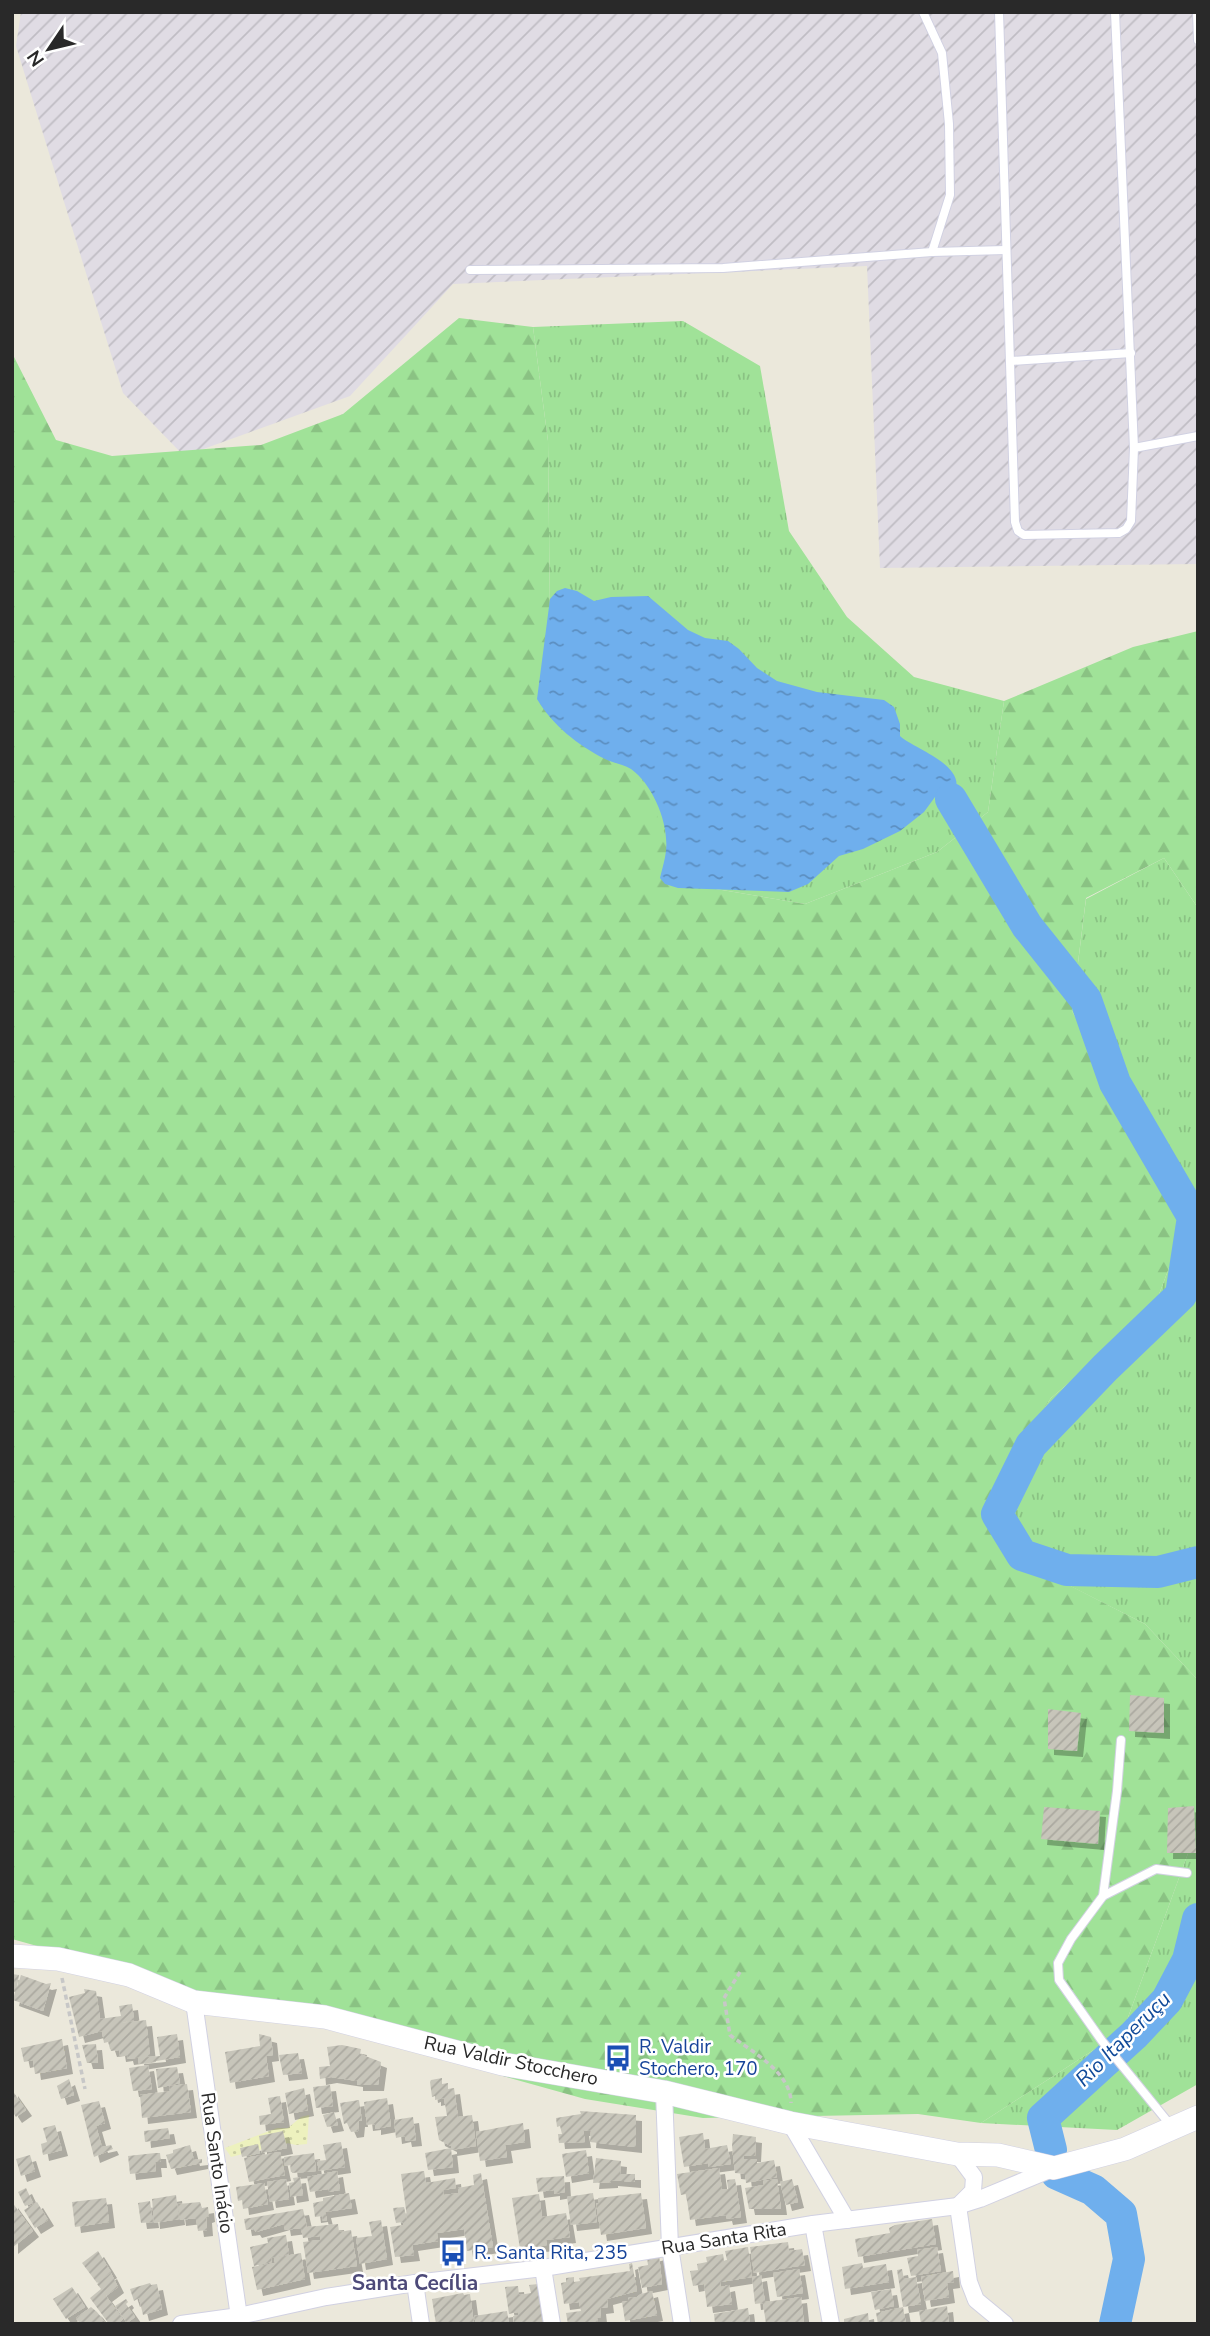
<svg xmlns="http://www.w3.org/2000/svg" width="1210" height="2336" font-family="'Nunito Sans',sans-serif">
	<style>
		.industrial { fill: url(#industrial-furrows) }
		.grass { fill: url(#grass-tufts) }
		.forest { fill: url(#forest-firs) }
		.sand { fill: url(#sand-dots) }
		.water { fill: url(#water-ripples) }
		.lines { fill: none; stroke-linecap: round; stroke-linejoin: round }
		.river { stroke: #6fafed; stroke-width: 32 }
		.building { fill: url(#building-hatch); filter: url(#shadow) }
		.service-casing { stroke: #d1d1e2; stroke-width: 10 }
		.minor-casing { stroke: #d1d1e2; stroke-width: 18 }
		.secondary-casing { stroke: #d1d1e2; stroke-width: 24 }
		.path { stroke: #c7c7c7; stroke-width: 3.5; stroke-dasharray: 5 3.5; stroke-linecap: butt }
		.service { stroke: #fff; stroke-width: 8 }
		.minor { stroke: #fff; stroke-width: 16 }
		.secondary { stroke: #fff; stroke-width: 23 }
		.labels { text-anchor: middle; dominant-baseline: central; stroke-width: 5; stroke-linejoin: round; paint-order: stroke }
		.transit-label { font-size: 19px; fill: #164399; stroke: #fff; text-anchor: start }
		.street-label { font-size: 19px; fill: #292929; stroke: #fff }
		.water-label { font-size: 21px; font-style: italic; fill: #0f4998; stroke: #fff }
		.neighbourhood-label { font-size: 21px; font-weight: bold; fill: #4d4a79; stroke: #fff }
	</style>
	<defs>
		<pattern id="industrial-furrows" width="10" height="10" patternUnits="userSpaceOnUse" patternTransform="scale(1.75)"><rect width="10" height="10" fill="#e0dce4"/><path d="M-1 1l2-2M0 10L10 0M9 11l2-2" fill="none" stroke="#c0bdc4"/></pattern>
		<pattern id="grass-tufts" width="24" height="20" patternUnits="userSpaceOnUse" patternTransform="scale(1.75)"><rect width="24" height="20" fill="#a0e298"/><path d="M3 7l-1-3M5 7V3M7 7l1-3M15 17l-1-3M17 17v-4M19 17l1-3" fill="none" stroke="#8ac283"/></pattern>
		<pattern id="forest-firs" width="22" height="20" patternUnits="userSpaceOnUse" patternTransform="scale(1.75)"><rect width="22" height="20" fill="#a0e298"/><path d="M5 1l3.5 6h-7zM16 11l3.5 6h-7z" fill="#8ac283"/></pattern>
		<pattern id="sand-dots" width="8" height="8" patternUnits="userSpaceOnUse" patternTransform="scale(1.75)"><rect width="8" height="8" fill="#edf1be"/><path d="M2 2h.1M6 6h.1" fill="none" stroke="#cbcfa3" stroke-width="1.8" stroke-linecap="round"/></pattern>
		<pattern id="water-ripples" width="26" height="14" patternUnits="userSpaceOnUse" patternTransform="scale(1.75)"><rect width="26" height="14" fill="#6fafed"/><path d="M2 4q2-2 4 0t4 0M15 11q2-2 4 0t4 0" fill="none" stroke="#5b8ec0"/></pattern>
		<pattern id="building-hatch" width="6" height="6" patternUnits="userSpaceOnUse" patternTransform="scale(1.75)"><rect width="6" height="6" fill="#c7c5ba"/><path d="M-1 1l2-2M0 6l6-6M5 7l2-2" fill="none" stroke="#aba9a0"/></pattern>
		<filter id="shadow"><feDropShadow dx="6" dy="6" stdDeviation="0" flood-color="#0004"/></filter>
	</defs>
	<rect width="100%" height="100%" fill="#ebe8db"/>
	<polygon class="industrial" points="21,12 1198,12 1198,564 880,568 867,266 453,284 350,396 184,456 123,393 16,46"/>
	<g class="grass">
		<polygon points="683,321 760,366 789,531 847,617 914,677 1004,701 988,812 937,852 805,904 686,884 551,705 548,441 533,327"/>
		<polygon points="1164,858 1198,908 1198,1680 1145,1624 1005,1553 995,1485 1051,1398 1152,1313 1187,1220 1072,1011 1086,899"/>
		<polygon points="1198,1826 1198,2084 1117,2130 981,2123 1123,2031"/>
	</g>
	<polygon class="forest" points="459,318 533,327 548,441 551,705 638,770 686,884 805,904 937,852 988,812 1004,701 1133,647 1198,631 1198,908 1164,858 1086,898 1072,1011 1187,1220 1152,1313 1051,1398 995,1485 1006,1553 1145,1624 1198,1680 1198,1826 1123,2031 981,2123 918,2114 703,2118 585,2099 12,1939 12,353 56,440 112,456 261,445 343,414"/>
	<polygon class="sand" points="309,2115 307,2144 296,2145 287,2143 231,2157 225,2148 277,2128 288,2128 301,2117"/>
	<path class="water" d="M565 588 577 591 594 601 611 597 648 596 688 630 705 638 728 641 739 649 757 668 777 681 817 692 884 700 894 707 900 724V736C915 750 975 767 951 799L942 796 935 797 924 812 900 831 863 849 839 856 808 884 789 892 678 888 665 884 660 878C662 869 665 860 666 851 669 823 653 785 631 769 623 764 613 763 605 759 579 746 552 725 537 699L550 599 557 591Z"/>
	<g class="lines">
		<g class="river">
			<polyline points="951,799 1027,926 1086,1000 1115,1083 1193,1217 1181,1295 1105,1368 1031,1445 997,1514 1022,1555 1067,1570 1158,1572 1198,1562"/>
			<polyline points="1051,2150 1043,2118 1134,2035 1167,2000 1188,1960 1198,1919"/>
			<polyline points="1057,2174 1093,2190 1121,2214 1129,2259 1115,2324"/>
		</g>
	</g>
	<g class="building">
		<polygon points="1130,1695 1164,1698 1164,1733 1129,1731"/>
		<polygon points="1048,1709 1081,1713 1077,1751 1048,1749"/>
		<polygon points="1194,1806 1196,1853 1167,1853 1168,1808"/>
		<polygon points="1044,1807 1100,1811 1098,1844 1041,1839"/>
		<polygon points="12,1974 19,1975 17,1987 21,1975 46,1984 51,1983 43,2011 13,2000 15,1992 12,1991"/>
		<polygon points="84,1989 96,1991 100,2019 121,2016 119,2006 132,2004 134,2020 122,2023 146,2020 150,2056 128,2059 127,2055 120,2056 119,2050 111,2051 108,2042 104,2043 102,2031 79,2037 69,1997 85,1993"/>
		<polygon points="177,2034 180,2057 139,2064 138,2058 160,2056 157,2037"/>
		<polygon points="259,2034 271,2037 273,2055 266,2056 269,2076 230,2083 225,2052 260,2046"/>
		<polygon points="62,2039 67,2068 35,2074 33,2060 24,2062 21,2048"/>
		<polygon points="96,2044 98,2063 87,2063 82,2045"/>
		<polygon points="342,2045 361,2049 360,2054 381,2062 378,2085 357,2085 357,2081 331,2077 320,2079 319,2067 330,2066 327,2047"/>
		<polygon points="298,2053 302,2073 283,2075 279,2055"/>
		<polygon points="148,2065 152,2089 133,2091 129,2068"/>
		<polygon points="177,2067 180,2083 158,2088 156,2069"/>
		<polygon points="442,2078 442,2084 448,2083 448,2089 454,2088 458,2117 472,2115 476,2146 451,2150 451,2146 439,2140 435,2117 447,2116 444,2098 435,2100 435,2096 432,2097 430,2082 431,2080"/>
		<polygon points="69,2079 74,2095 61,2099 57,2086"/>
		<polygon points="187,2084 191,2112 142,2118 140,2095 170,2091 169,2086"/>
		<polygon points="330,2085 333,2106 316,2108 313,2087"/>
		<polygon points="304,2088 308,2110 289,2114 285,2093"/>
		<polygon points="12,2090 26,2110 16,2117 12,2111"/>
		<polygon points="280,2096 284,2122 260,2125 259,2116 271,2114 268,2098"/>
		<polygon points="387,2098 391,2126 375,2129 375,2124 367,2125 364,2102"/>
		<polygon points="359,2100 362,2121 359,2121 358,2131 351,2132 347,2123 344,2124 340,2103"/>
		<polygon points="99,2101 105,2123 96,2126 102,2147 111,2145 113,2149 94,2157 81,2105"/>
		<polygon points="580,2111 636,2115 636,2147 590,2142 591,2131 583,2130 585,2142 559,2143 558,2134 562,2134 560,2126 557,2127 556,2118 581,2114"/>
		<polygon points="334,2112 338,2125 327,2127 323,2115"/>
		<polygon points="413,2117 416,2140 406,2141 405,2136 396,2138 394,2120"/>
		<polygon points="523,2123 525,2142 505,2145 507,2157 480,2161 476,2132"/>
		<polygon points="55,2125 62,2150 43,2155 41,2144 47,2142 43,2128"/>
		<polygon points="168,2128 170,2138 145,2142 144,2131"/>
		<polygon points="283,2131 287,2148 262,2153 259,2136"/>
		<polygon points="703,2133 705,2149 727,2145 731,2164 709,2167 708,2163 684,2167 679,2137"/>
		<polygon points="733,2134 756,2137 755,2156 744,2156 744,2159 757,2159 757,2163 774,2160 777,2177 746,2183 745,2174 735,2173 732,2146"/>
		<polygon points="341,2142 345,2167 319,2171 317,2161 326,2160 323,2145"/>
		<polygon points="258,2144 260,2153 242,2157 240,2148"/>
		<polygon points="190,2145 194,2160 202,2159 202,2163 171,2169 166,2155 173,2153 173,2150"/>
		<polygon points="451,2148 453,2167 428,2170 425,2153"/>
		<polygon points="586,2150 589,2173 566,2177 562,2154"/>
		<polygon points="280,2152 285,2175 249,2182 244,2158"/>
		<polygon points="155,2153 160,2153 161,2162 155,2162 156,2171 130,2174 128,2156"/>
		<polygon points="314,2153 316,2171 292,2173 291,2165 285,2166 284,2157"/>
		<polygon points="30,2155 35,2171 21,2176 16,2159"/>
		<polygon points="596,2158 621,2161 620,2174 635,2174 635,2182 612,2180 612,2182 593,2183"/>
		<polygon points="719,2168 722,2189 728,2189 727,2180 735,2179 741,2217 727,2219 726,2215 690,2220 686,2194 681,2195 677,2174"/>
		<polygon points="337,2171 340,2190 328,2192 328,2189 310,2192 307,2177"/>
		<polygon points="424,2171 426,2183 455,2178 456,2188 443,2190 444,2195 458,2193 458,2188 474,2185 473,2175 481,2173 493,2247 467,2251 464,2229 437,2233 438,2241 412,2245 414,2255 395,2257 390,2227 403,2225 403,2222 396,2223 393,2208 404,2207 408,2224 401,2174"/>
		<polygon points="564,2176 565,2192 554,2194 554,2190 538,2192 536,2178"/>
		<polygon points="300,2177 303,2195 291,2197 289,2183 294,2182 293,2178"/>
		<polygon points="286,2179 289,2199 270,2202 267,2182"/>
		<polygon points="777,2179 781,2209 749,2209 745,2188 764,2185 763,2181"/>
		<polygon points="792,2179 798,2202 786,2205 780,2182"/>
		<polygon points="264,2183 268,2204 243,2209 242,2200 238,2201 236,2187"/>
		<polygon points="26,2188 33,2203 25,2206 18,2192"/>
		<polygon points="349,2193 352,2208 325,2212 327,2220 323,2221 322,2216 315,2217 313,2203 323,2201 323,2198"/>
		<polygon points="593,2193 597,2222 571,2225 567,2197"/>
		<polygon points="641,2193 646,2228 601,2235 596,2203 599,2203 598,2198"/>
		<polygon points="539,2194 542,2217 566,2213 570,2237 546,2240 547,2245 520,2249 512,2198"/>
		<polygon points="176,2195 179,2219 154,2223 152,2199"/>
		<polygon points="106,2198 109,2222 75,2227 72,2202"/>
		<polygon points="150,2201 153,2222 141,2223 138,2203"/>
		<polygon points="12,2202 33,2231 12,2248"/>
		<polygon points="37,2202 48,2220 35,2228 24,2210"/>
		<polygon points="200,2202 202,2208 208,2207 209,2216 206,2217 207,2230 198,2231 196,2218 180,2220 178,2204"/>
		<polygon points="303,2209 307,2227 338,2224 339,2232 351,2230 357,2266 308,2273 303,2242 320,2240 320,2236 303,2238 301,2228 285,2230 284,2224 256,2232 254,2229 246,2230 244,2219"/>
		<polygon points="932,2219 936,2244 858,2257 855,2239 890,2233 889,2228 895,2225"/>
		<polygon points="381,2220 387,2259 360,2264 356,2238 372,2236 369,2222"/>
		<polygon points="286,2235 289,2254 271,2258 272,2262 254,2266 250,2247 268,2243 267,2238"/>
		<polygon points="788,2242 789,2251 802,2249 805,2265 754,2273 750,2247"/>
		<polygon points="748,2247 752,2277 761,2275 765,2302 801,2297 804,2324 766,2324 763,2303 755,2304 752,2277 720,2282 721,2287 729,2285 732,2304 707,2307 704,2284 714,2282 693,2286 690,2271 698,2270 697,2264 707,2262 706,2257 723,2254 724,2261 727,2260 725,2251"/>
		<polygon points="937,2247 941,2271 911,2276 907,2258 918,2256 917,2250"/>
		<polygon points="98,2251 111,2272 97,2283 82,2263"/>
		<polygon points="301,2253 305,2279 257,2290 252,2267 275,2263 274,2258"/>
		<polygon points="659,2254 662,2284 642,2288 638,2267 648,2265 647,2257"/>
		<polygon points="632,2263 637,2291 607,2299 608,2307 600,2308 601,2317 597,2318 598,2323 568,2324 566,2313 581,2311 579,2302 564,2304 561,2283 566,2282 566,2278 574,2277 574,2282 580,2281 579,2278 630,2271 629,2264"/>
		<polygon points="862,2263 863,2268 886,2264 889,2282 845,2289 842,2267"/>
		<polygon points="799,2269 803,2293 777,2297 773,2273"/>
		<polygon points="902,2269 904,2279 916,2277 921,2304 903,2307 897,2270"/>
		<polygon points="953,2271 954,2282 947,2283 949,2297 925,2301 921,2277"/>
		<polygon points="111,2273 118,2287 106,2296 123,2319 117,2324 109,2324 90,2298 101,2289 97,2284"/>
		<polygon points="150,2283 151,2285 157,2284 162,2309 143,2315 139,2298 134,2301 130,2289"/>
		<polygon points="538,2284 546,2324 514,2324 513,2316 518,2315 518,2312 509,2314 505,2287 518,2286 519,2295 531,2293 529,2285"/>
		<polygon points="72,2287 85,2307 66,2319 53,2299"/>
		<polygon points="891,2289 894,2306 875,2310 871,2292"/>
		<polygon points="652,2291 657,2315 625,2321 622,2302 628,2301 628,2298 637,2297 641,2294"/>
		<polygon points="463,2293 464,2295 470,2294 474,2324 436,2324 432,2299"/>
		<polygon points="126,2299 128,2302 126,2304 135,2317 127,2323 115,2306"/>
		<polygon points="947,2306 949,2324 921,2324 919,2311"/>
		<polygon points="91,2307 97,2312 106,2324 80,2324 76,2318"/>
		<polygon points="903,2307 906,2324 878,2324 876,2313"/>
		<polygon points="748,2308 750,2324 715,2324 714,2314"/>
		<polygon points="507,2311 509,2324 476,2324 474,2316"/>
		<polygon points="868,2313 869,2324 844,2324 844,2319"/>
	</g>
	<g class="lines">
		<g class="service-casing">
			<g id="service">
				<polyline points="999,12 1015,522 1018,531 1024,535 1119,533 1126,529 1131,521 1134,448 1115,12"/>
				<polyline points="1197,12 1198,40"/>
				<polyline points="932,252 1005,250"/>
				<polyline points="470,270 723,268 932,252 950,195 949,124 942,53 923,12"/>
				<polyline points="1011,361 1131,353"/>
				<polyline points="1134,448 1198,436"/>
				<polyline points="1121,1740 1117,1791 1103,1896 1071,1939 1058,1963 1059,1980 1102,2041 1172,2127"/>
				<polyline points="1103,1896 1156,1869 1187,1873"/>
			</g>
		</g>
		<g class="minor-casing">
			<g id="minor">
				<polyline points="194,2002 240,2324"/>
				<polyline points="664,2092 670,2247 682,2324"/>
				<polyline points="790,2123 847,2220"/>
				<polyline points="957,2154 974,2177 973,2191 958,2206 969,2282 976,2300 1005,2324"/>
				<polyline points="813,2224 831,2324"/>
				<polyline points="543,2268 552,2324"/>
				<polyline points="415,2283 421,2324"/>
				<polyline points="181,2324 239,2316 326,2297 415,2283 543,2268 813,2224 958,2206 980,2199 1054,2168"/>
			</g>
		</g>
		<g class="secondary-casing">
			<polyline id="secondary" points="12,1956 58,1959 129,1975 194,2002 325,2017 502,2064 664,2092 790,2123 957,2154 998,2155 1054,2168 1125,2149 1198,2117"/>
		</g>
		<g class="path">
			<path d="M740 1972 724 1998 730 2035C752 2052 791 2072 791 2103"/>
			<polyline points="62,1978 85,2089"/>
		</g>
		<use href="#service" class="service"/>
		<use href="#minor" class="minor"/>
		<use href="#secondary" class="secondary"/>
	</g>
	<defs>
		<g id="bus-bare" transform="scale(2.1)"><path d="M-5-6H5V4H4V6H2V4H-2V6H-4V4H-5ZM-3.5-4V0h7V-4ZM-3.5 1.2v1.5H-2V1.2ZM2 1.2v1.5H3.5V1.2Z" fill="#1a4fb4" stroke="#fff" stroke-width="2.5" paint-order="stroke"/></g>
	</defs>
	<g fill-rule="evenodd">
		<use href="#bus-bare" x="618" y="2058"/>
		<use href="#bus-bare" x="453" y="2253"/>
	</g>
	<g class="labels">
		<g class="transit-label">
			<text x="639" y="2047">R. Valdir<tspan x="639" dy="22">Stochero, 170</tspan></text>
			<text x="474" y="2253">R. Santa Rita, 235</text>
		</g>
		<g class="street-label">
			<text transform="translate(511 2061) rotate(12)">Rua Valdir Stocchero</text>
			<text transform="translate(217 2163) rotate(82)">Rua Santo Inácio</text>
			<text transform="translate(724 2239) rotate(-9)">Rua Santa Rita</text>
		</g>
		<g class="water-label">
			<text transform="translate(1123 2039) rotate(-45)">Rio Itaperuçu</text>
		</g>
		<g class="neighbourhood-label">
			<text x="415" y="2283">Santa Cecília</text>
		</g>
	</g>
	<rect width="1210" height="2336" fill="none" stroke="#292929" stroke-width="28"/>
	<g transform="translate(49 49) rotate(235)" stroke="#ffffff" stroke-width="5" paint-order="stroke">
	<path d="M0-5L12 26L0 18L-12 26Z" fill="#292929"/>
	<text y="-10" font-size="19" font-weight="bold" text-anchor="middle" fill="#292929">N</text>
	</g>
</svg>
